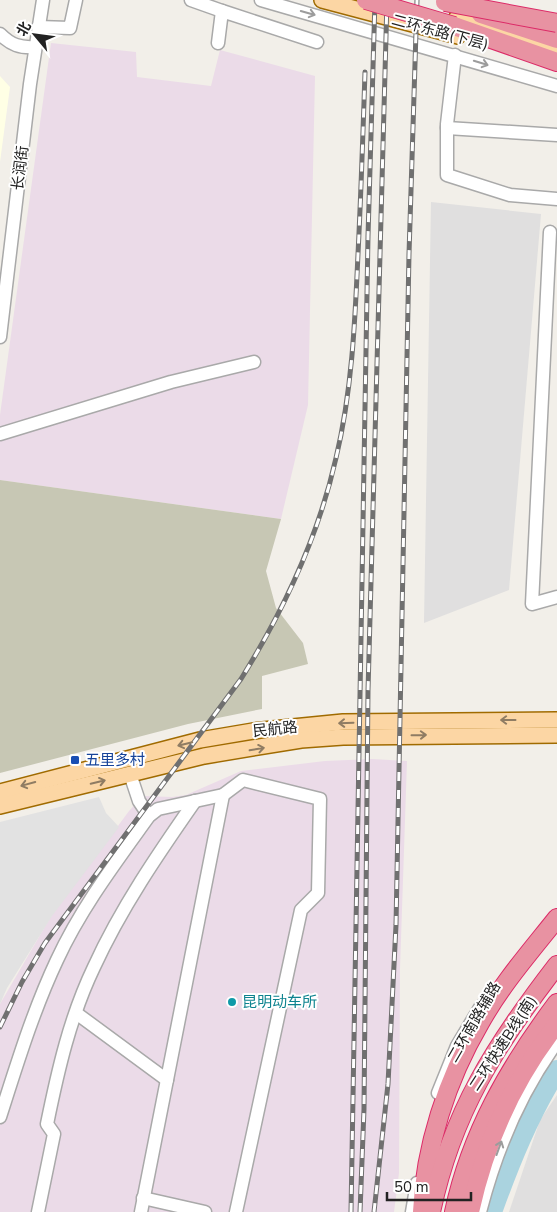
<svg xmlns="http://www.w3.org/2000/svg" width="557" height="1212" font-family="'Nunito Sans','Noto Sans SC',sans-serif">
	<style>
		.residential { fill: #e0dfdf }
		.industrial { fill: #ebdbe8 }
		.education { fill: #ffffe5 }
		.construction { fill: #c7c7b4 }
		.parking { fill: #e2e2e2 }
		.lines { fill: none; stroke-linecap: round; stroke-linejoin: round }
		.river { stroke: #aad3df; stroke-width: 20 }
		.minor-casing { stroke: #a9a9a9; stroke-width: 15 }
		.major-casing { stroke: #a06b00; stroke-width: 18 }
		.highway-casing { stroke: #dc2a67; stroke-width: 20 }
		.minor { stroke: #fff; stroke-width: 12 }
		.major { stroke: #fcd6a4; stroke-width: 15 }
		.highway { stroke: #e892a2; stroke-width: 18 }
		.rail-casing { stroke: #707070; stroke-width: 5 }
		.rail { stroke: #fff; stroke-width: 3; stroke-dasharray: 9; stroke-linecap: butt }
		.highway-bridge-casing { stroke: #dc2a67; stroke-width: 20; stroke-linecap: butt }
		.highway-bridge { stroke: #e892a2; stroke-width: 18 }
		.oneway { stroke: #9c9c9c }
		.oneway2 { stroke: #8f7c63 }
		.transit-dot { fill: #1a4fb4; stroke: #fff; stroke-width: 2 }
		.culture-dot { fill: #0f9aa8; stroke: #fff; stroke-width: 2 }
		.labels { text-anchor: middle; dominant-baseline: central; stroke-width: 4; stroke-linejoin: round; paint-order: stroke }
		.street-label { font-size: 15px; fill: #222; stroke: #fff }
		.transit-label { font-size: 15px; fill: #164399; stroke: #fff; text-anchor: start }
		.culture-label { font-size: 15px; fill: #0d838f; stroke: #fff; text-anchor: start }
	</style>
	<rect width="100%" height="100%" fill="#f2efe9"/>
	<g class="residential">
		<polygon points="431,202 541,214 509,590 424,623"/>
		<polygon points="557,1095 557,1212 509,1212 540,1120"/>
	</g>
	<g class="industrial">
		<polygon points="51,43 136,52 137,77 211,86 220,50 315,76 308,405 281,519 0,480 0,415"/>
		<polygon points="372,759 407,761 400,969 399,1173 394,1212 0,1212 0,1004 50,918 129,811 143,796 172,797 186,795 241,771 325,761"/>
	</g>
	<polygon class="education" points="0,76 10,87 0,162"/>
	<polygon class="construction" points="0,480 281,519 266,571 276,608 303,643 308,664 262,676 262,709 188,724 0,773"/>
	<polygon class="parking" points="99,797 106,813 119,827 52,916 7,988 0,1004 0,822"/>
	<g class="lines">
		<path class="river" d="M492 1212C510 1162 529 1115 557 1070"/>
		<g class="minor-casing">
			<g id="minor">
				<polyline points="191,0 222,11"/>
				<polyline points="261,0 557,86"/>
				<polyline points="38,27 70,28 76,0"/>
				<path d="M0 34C11 45 20 48 35 47"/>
				<polyline points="218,43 222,11 317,42"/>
				<polyline points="455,55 447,124 447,175 510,195 557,199"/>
				<polyline points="447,128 557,135"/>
				<polyline points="550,232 532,604 557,597"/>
				<polyline points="0,337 30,84 43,0"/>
				<polyline points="0,434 171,382 254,362"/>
				<polyline points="130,774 139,801 149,816"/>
				<polyline points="76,1013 167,1080"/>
				<polyline points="438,1093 457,1046 481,1006"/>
				<path d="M0 1117C17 1064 33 1011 57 960 81 908 116 862 149 816L158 809 223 795 243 780 320 799 318 893 301 910 236 1212"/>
				<polyline points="143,1198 205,1212"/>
				<path d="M38 1212 54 1134 47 1124C58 1070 70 1017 94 967 121 908 158 854 195 801"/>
				<polyline points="141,1212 223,795"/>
				<polyline points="412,1212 417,1183"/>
				<path d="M480 1212C496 1150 519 1094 557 1042"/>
			</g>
		</g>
		<g class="major-casing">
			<g id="major">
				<polyline points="322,0 458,36"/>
				<polyline points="456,19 557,50"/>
				<polyline points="0,792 200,740 253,731 343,722 557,720"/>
				<polyline points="0,806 204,756 301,740 343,737 557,735"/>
			</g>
		</g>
		<g class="highway-casing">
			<g id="highway">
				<polyline points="481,14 557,39"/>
				<polyline points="454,26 557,62"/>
				<path d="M422 1212C425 1147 447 1079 480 1023 501 985 530 952 557 918"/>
				<path d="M431 1212C452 1112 496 1044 557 965"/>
				<path d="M454 1212C471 1133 509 1067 557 1003"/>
				<path d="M470 1212C485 1143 513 1080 557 1024"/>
			</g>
		</g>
		<use href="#minor" class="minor"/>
		<use href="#major" class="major"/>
		<use href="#highway" class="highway"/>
		<g class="rail-casing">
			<g id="rail">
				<path d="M0 1027 22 982 45 943 241 679C284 610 318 538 336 458 352 391 355 322 358 254 361 194 363 133 365 72"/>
				<polyline points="351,1212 368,236 375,0"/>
				<polyline points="360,1212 364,1109 368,691 387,0"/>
				<polyline points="374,1212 388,1084 396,925 409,254 417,0"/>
			</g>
		</g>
		<use href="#rail" class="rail"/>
		<g class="highway-bridge-casing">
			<g id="highway-bridge">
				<polyline points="366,0 454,26"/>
				<polyline points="445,2 557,23"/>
			</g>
		</g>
		<use href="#highway-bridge" class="highway-bridge"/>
	</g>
	<defs><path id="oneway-shaft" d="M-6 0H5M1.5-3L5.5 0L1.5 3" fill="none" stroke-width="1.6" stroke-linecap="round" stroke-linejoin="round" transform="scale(1.25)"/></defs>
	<g class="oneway">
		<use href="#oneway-shaft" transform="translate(308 13) rotate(16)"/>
		<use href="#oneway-shaft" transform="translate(481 63) rotate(17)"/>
		<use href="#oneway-shaft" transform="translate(499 1148) rotate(-70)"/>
	</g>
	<g class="oneway2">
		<use href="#oneway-shaft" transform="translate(508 720) rotate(-180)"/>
		<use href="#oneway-shaft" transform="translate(346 723) rotate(178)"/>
		<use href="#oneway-shaft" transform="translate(419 735) rotate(-1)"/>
		<use href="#oneway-shaft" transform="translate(185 744) rotate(166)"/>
		<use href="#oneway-shaft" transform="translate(257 749) rotate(-10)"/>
		<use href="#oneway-shaft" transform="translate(98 782) rotate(-13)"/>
		<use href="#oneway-shaft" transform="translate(28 784) rotate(165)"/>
	</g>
	<rect class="transit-dot" x="70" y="755" width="10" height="10" rx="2.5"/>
	<circle class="culture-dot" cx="232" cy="1002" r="5"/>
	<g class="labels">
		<g class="street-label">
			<text transform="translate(440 32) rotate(15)">二环东路(下层)</text>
			<text transform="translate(20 168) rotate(-83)">长润街</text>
			<text transform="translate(275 729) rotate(-6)">民航路</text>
			<text transform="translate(474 1022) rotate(-60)">二环南路辅路</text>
			<text transform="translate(503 1043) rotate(-57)">二环快速B线(南)</text>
		</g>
		<g class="transit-label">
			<text x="85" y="760">五里多村</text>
		</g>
		<g class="culture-label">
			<text x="242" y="1002">昆明动车所</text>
		</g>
	</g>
	<g transform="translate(35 35) rotate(299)" stroke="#ffffff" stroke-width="4" paint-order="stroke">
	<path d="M0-4L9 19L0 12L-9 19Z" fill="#222222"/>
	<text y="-8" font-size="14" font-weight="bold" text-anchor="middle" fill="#222222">北</text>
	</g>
	<path d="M387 1192v8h84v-8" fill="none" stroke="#222222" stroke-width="2.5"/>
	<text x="394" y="1192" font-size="15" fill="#222222" stroke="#ffffff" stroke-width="4" paint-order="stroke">50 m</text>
</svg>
